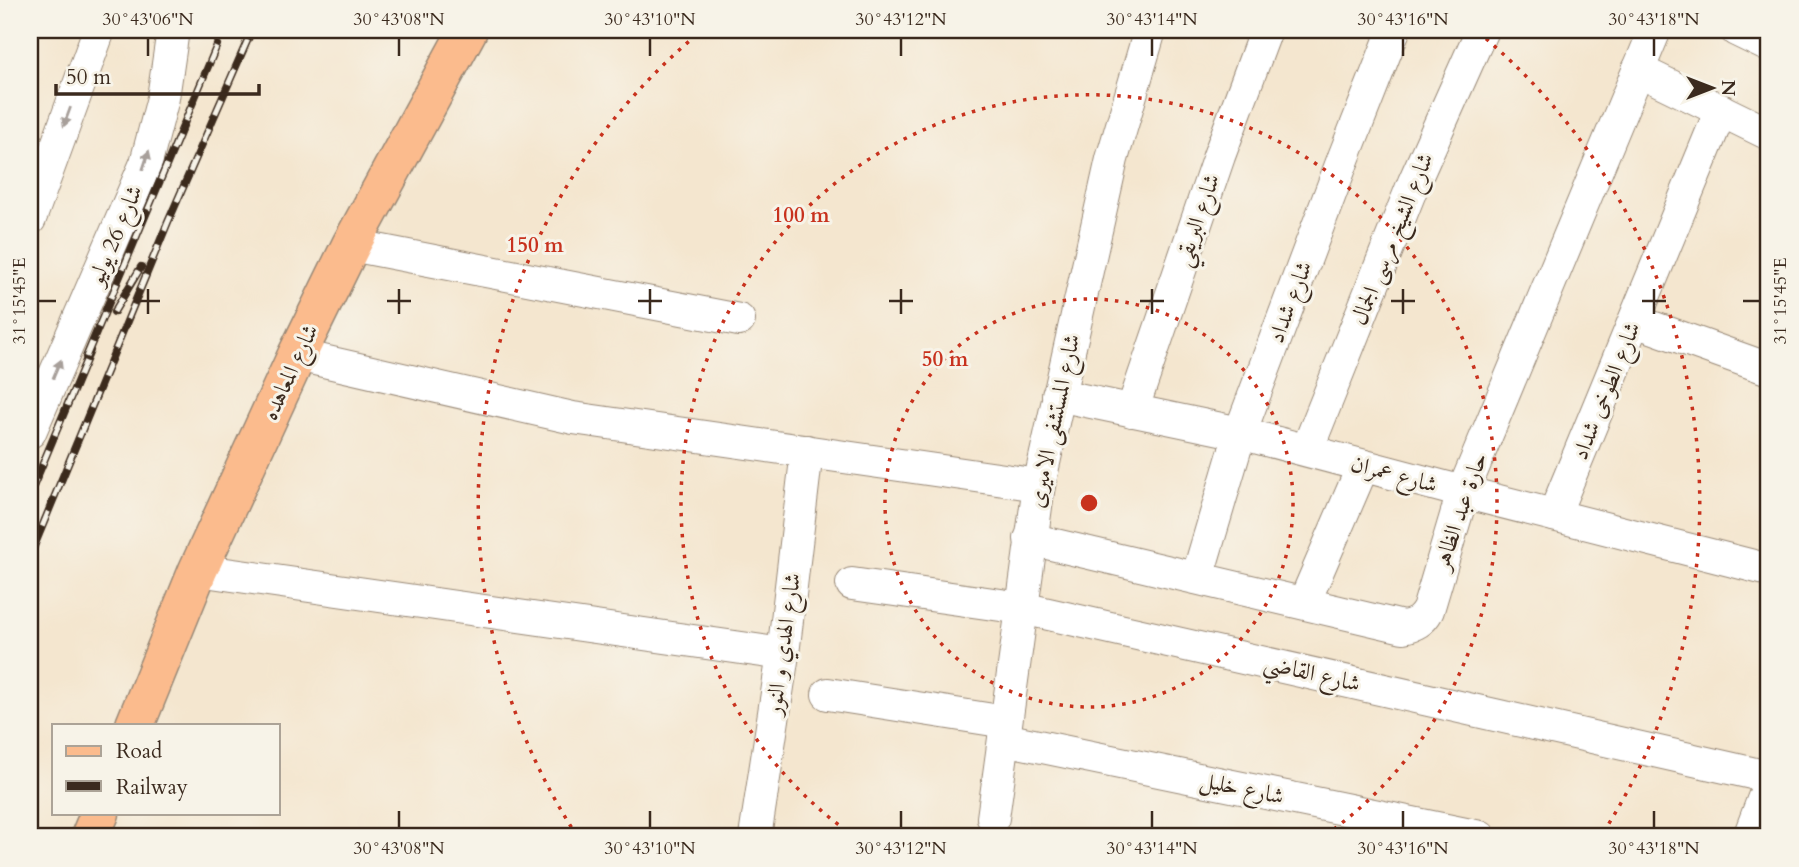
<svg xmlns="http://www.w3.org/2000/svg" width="1799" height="867" font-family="Cardo,Amiri,serif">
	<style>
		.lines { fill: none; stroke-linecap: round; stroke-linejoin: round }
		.minor-casing { stroke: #988876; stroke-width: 34 }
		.major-casing { stroke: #988876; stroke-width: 41 }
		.minor { stroke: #fff; stroke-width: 32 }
		.major { stroke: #fbbb8d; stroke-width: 38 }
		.rail-casing { stroke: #3b2a1e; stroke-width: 8 }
		.rail { stroke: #f7f3e8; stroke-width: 5; stroke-dasharray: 16; stroke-linecap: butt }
		.oneway { fill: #a79f9a }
		.ticks { fill: none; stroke: #3b2a1e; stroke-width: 2.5 }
		.ring { fill: none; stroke: #c8321e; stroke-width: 3.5; stroke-dasharray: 3.5 7 }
		.labels { text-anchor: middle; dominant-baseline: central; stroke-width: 6; stroke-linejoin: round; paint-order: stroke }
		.street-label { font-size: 23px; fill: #3b2a1e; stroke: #f7f3e8 }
		.centre { fill: #c8321e; stroke: #f7f3e8; stroke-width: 3.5 }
		.ring-label { font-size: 21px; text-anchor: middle; font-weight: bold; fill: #c8321e; stroke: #f7f3e8; stroke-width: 6; stroke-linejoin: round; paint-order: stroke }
		.neatline { fill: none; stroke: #3b2a1e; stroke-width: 2.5 }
		.ticks-label { font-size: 18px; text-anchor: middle; fill: #3b2a1e }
	</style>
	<rect width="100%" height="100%" fill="#f7f3e8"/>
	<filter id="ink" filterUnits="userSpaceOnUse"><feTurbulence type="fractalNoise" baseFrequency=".0143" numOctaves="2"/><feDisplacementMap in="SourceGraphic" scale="14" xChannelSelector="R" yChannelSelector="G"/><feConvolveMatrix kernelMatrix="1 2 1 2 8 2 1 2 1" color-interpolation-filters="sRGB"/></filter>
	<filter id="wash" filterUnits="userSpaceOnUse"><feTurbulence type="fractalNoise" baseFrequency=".00686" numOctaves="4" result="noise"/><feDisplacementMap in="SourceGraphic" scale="28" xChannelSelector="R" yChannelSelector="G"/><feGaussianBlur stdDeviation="1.57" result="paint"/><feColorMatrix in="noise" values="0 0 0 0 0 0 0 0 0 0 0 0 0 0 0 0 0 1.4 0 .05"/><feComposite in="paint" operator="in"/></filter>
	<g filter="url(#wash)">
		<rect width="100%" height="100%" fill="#f4e6cf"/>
	</g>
	<g filter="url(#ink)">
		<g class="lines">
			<g class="minor-casing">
				<g id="minor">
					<polyline points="1736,30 1769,46"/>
					<polyline points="1638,70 1769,134"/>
					<polyline points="30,219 99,30"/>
					<polyline points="351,245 739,320"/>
					<polyline points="1635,321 1769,369"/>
					<polyline points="297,355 573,418 1039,485"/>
					<polyline points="1058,395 1240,433 1463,492 1769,570"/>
					<polyline points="1132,411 1219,156 1266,30"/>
					<polyline points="30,432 146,163 163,98 173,30"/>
					<polyline points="1307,450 1414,182 1482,30"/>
					<polyline points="1554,515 1721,110"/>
					<path d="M1030 539 1403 627C1415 625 1422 621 1428 610L1463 492 1655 30"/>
					<polyline points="198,570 783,654"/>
					<polyline points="1197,578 1240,433 1344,157 1394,30"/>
					<polyline points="852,584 1022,608 1769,777"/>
					<polyline points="1304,603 1363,466"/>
					<polyline points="828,694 1006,722"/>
					<polyline points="1004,739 1480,837"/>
					<polyline points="993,818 1039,485 1112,159 1150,30"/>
					<polyline points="755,837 783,654 807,451"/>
					<polyline points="1749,837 1769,784"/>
				</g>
			</g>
			<g class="major-casing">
				<g id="major">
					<polyline points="135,725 198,570 297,355 351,245 468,30"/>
					<polyline points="90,837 100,813"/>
				</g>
			</g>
			<use href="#minor" class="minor"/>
			<use href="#major" class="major"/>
			<g class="rail-casing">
				<g id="rail">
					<polyline points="114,312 141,267"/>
					<polyline points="86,357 217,45"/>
					<polyline points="30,494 90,351"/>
					<polyline points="30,556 168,222 252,30"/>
				</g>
			</g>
			<use href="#rail" class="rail"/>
		</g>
		<defs><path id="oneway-solid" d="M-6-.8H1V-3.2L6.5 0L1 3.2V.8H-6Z" transform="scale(1.75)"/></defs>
		<g class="oneway">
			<use href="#oneway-solid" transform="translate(67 117) rotate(110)"/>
			<use href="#oneway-solid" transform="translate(146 160) rotate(-72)"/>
			<use href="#oneway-solid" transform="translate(57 369) rotate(-67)"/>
		</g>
	</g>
	<path class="ticks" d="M148 38V56M399 38V56M650 38V56M901 38V56M1152 38V56M1403 38V56M1654 38V56M148 289V314M399 289V314M650 289V314M901 289V314M1152 289V314M1403 289V314M1654 289V314M38 301H56M136 301H160M387 301H411M638 301H662M889 301H913M1140 301H1164M1391 301H1415M1642 301H1666M1743 301H1760M399 811V828M650 811V828M901 811V828M1152 811V828M1403 811V828M1654 811V828"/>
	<g class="ring">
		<circle cx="1089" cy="503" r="204"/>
		<path d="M855 837A408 408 0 1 1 1323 837"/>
		<path d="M577 836A611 611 0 0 1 700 32M1478 32A611 611 0 0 1 1601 836"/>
	</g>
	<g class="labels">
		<g class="street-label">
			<text transform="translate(1197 220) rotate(-71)">شارع البريقي</text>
			<text transform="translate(115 235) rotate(-67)">شارع 26 يوليو</text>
			<text transform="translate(1392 239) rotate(-68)">شارع الشيخ مرسى الجمال</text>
			<text transform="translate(1290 302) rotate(-69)">شارع شداد</text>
			<text transform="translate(290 372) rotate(-65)">شارع المعاهده</text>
			<text transform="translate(1606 391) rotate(-68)">شارع الطوخى شداد</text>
			<text transform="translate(1054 421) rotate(-78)">شارع المستشفى الاميرى</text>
			<text transform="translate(1394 474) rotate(15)">شارع عمران</text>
			<text transform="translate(1460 511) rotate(-71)">حارة عبد الظاهر</text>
			<text transform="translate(783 644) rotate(-82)">شارع الهدي و النور</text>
			<text transform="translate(1312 673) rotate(13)">شارع القاضي</text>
			<text transform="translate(1242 788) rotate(12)">شارع خليل</text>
		</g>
	</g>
	<circle cx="1089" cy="503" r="10" class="centre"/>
	<g class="ring-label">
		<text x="801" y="222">100 m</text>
		<text x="535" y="252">150 m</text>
		<text x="945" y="366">50 m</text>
	</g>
	<rect width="1799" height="867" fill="none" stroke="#f7f3e8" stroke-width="77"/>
	<rect x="52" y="724" width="228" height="91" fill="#f7f3e8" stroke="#aca397" stroke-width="2"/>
	<rect x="66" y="746" width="35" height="10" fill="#fbbb8d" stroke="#aca397" stroke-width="2"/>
	<text x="116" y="758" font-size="21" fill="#3b2a1e">Road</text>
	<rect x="66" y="781" width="35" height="10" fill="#3b2a1e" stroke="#aca397" stroke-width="2"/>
	<text x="116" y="794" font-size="21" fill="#3b2a1e">Railway</text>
	<g transform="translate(1712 88) rotate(90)" stroke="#f7f3e8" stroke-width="5" paint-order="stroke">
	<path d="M0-5L12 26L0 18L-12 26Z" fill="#3b2a1e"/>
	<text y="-10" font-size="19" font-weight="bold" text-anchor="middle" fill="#3b2a1e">N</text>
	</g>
	<path d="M56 84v10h203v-10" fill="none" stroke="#3b2a1e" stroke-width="3.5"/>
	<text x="66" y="84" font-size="21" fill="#3b2a1e" stroke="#f7f3e8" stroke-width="5" paint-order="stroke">50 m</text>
	<rect x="38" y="38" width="1722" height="790" class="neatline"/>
	<g class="ticks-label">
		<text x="148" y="25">30°43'06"N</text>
		<text x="399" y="25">30°43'08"N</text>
		<text x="650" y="25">30°43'10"N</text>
		<text x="901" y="25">30°43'12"N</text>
		<text x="1152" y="25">30°43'14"N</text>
		<text x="1403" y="25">30°43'16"N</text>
		<text x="1654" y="25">30°43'18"N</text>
		<text transform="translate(1780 301) rotate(-90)" y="6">31°15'45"E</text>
		<text transform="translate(19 301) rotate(-90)" y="6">31°15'45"E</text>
		<text x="399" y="854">30°43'08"N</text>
		<text x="650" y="854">30°43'10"N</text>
		<text x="901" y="854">30°43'12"N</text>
		<text x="1152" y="854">30°43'14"N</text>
		<text x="1403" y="854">30°43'16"N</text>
		<text x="1654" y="854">30°43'18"N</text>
	</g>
</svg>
